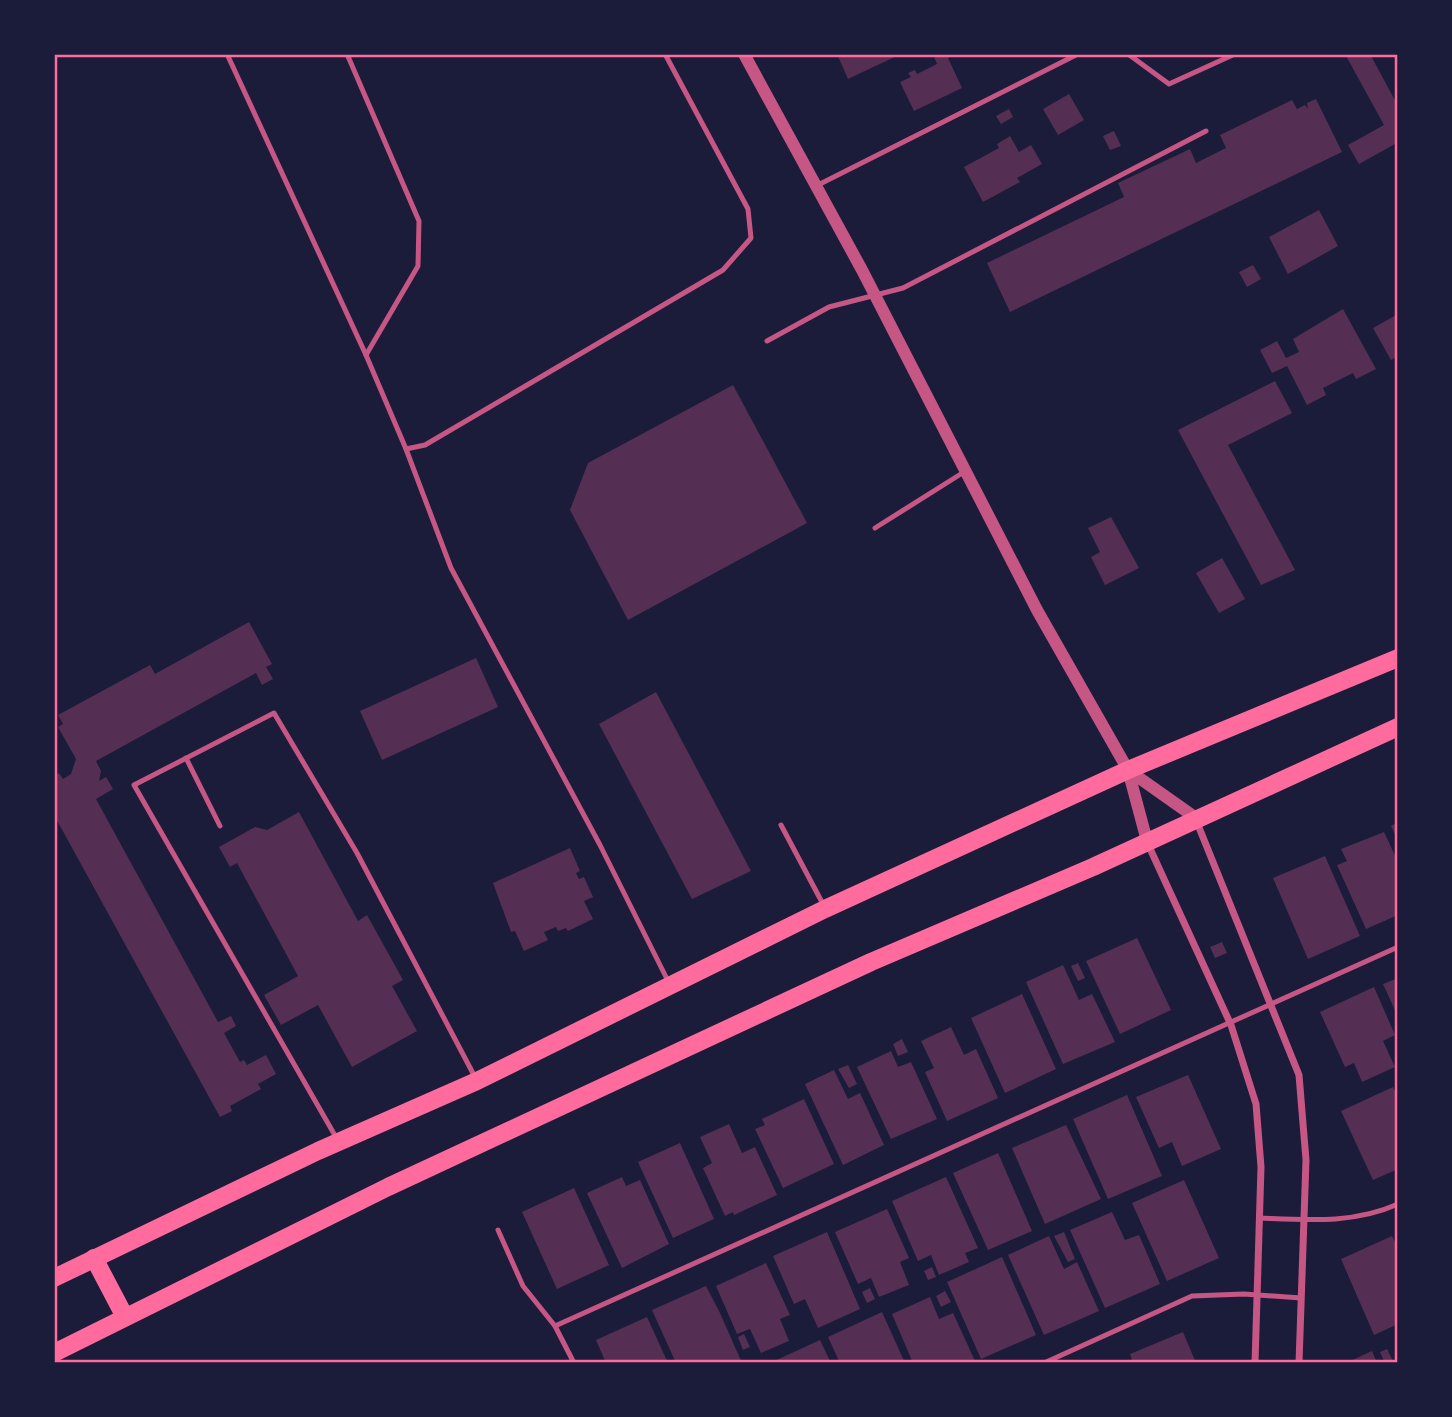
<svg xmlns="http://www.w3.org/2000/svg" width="1452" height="1417" font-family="'Fira Sans Condensed',sans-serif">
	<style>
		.building { fill: #542f53 }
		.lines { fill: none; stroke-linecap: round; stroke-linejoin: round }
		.service { stroke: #c65784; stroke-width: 5 }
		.minor { stroke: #c65784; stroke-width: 7 }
		.tertiary { stroke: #c65784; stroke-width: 12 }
		.primary { stroke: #ff6b9d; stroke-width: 18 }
		.neatline { fill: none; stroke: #ff6b9d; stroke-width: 2.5 }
	</style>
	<rect width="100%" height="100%" fill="#1b1b3a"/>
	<g class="building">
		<polygon points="837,54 901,54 848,79"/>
		<polygon points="933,54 955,54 948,58 962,88 914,111 900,82 911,77 908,73 915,70 917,74 937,64"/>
		<polygon points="1345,54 1370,54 1398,106 1398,150 1395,144 1359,164 1348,145 1384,125"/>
		<polygon points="1069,94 1084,120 1058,135 1043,109"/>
		<polygon points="1316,99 1342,152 1010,312 987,263 1124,197 1118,183 1190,149 1196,163 1226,148 1220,135 1292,100 1297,109 1305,105 1308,109 1307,103"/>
		<polygon points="1009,109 1013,117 1001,124 996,116"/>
		<polygon points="1114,131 1121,146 1110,150 1103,136"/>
		<polygon points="1010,136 1019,152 1031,145 1042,164 1017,178 1020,182 983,202 964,167 999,148 997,144"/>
		<polygon points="1319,210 1338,246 1288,274 1269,237"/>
		<polygon points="1253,265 1261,279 1247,287 1239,272"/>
		<polygon points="1343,309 1376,369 1356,379 1353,373 1323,388 1326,395 1307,405 1287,366 1272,373 1260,350 1277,341 1286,358 1299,352 1293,339"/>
		<polygon points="1398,314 1398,356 1391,360 1373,328"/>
		<polygon points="1275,381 1292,413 1228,445 1295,570 1261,585 1178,430"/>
		<polygon points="733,385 807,523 628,620 570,510 588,463"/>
		<polygon points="1111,517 1139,568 1105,585 1091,557 1100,552 1088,528"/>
		<polygon points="1222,558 1245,599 1219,613 1196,573"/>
		<polygon points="249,622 272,664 266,667 273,679 262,685 256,673 96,761 101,771 99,781 106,777 113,789 96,799 218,1022 231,1016 236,1026 224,1033 240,1062 244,1060 247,1065 266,1055 276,1074 258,1084 261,1089 230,1106 232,1111 220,1117 54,815 54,776 59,773 63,779 71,774 76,759 58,727 63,724 58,715 150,665 155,674"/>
		<polygon points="476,658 498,707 382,760 360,711"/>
		<polygon points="656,692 751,871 692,899 599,724"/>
		<polygon points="299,812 358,921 367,915 403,980 392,986 417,1031 352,1067 318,1005 281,1025 264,995 298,976 237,863 230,867 219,847 255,827 267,830"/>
		<polygon points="1398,822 1398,841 1391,826"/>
		<polygon points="1384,832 1398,862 1398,915 1366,929 1337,865 1347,861 1341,849"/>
		<polygon points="570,848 580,871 576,873 579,879 584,877 593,897 584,901 593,919 568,931 566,928 558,931 556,927 544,932 548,940 524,951 515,931 511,932 493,883"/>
		<polygon points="1325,856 1360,936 1308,959 1273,878"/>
		<polygon points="1137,938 1171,1010 1120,1034 1086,961"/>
		<polygon points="1222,942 1227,953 1215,958 1210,947"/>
		<polygon points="1078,963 1085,978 1078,981 1071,966"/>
		<polygon points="1063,965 1079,1000 1092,994 1115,1042 1063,1064 1026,982"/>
		<polygon points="1398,978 1398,1017 1383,984"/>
		<polygon points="1374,987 1395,1035 1383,1041 1395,1067 1362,1082 1354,1063 1345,1067 1320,1012"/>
		<polygon points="1022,994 1056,1069 1005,1093 971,1018"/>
		<polygon points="951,1027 964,1055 976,1049 998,1098 947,1121 925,1072 934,1068 921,1041"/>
		<polygon points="902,1039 908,1052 898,1056 893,1044"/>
		<polygon points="891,1051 898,1067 911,1062 937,1119 891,1139 857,1067"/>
		<polygon points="848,1065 857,1084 849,1088 838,1069"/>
		<polygon points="834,1070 848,1099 860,1093 884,1145 843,1165 805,1084"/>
		<polygon points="1188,1075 1221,1149 1182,1166 1172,1142 1159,1148 1136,1097"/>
		<polygon points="1393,1087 1398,1098 1398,1169 1373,1180 1341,1111"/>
		<polygon points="1127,1095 1162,1176 1108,1199 1073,1119"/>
		<polygon points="804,1099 834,1164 783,1188 755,1129 765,1125 762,1119"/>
		<polygon points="729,1124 742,1153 755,1147 777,1195 734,1215 733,1212 725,1216 703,1168 712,1163 700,1137"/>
		<polygon points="1066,1125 1101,1199 1045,1224 1012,1148"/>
		<polygon points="680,1143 714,1219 673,1238 638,1162"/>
		<polygon points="998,1153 1032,1231 988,1250 953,1173"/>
		<polygon points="622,1177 626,1186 640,1180 669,1244 622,1268 587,1193"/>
		<polygon points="946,1177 978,1248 965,1253 969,1262 939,1275 931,1255 918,1261 892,1201"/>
		<polygon points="1184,1180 1219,1258 1167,1281 1132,1203"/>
		<polygon points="574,1188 609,1265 557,1289 522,1212"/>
		<polygon points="887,1209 909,1258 900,1262 909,1285 879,1297 871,1278 858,1284 835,1232"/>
		<polygon points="1112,1212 1125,1240 1139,1235 1160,1284 1105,1308 1070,1230"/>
		<polygon points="827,1232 860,1309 818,1328 805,1299 794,1304 773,1256"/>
		<polygon points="1064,1232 1075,1259 1068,1262 1054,1236"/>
		<polygon points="1049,1236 1064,1269 1077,1262 1099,1311 1044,1335 1008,1255"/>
		<polygon points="1392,1236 1398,1248 1398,1324 1374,1335 1341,1259"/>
		<polygon points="1002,1257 1036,1335 981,1359 947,1282"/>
		<polygon points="766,1263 790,1315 780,1319 789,1341 761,1353 750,1329 737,1334 716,1286"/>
		<polygon points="932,1267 936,1277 928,1280 924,1271"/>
		<polygon points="706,1286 720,1313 742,1363 676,1363 652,1310"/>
		<polygon points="870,1288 875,1299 867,1303 862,1292"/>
		<polygon points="945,1291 951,1302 941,1307 936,1296"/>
		<polygon points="930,1297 939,1319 953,1313 976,1363 913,1363 892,1314"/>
		<polygon points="882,1312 905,1363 840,1363 828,1337"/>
		<polygon points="647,1317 668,1363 606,1363 596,1340"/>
		<polygon points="1183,1332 1196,1363 1133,1363 1130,1354"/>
		<polygon points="744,1334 750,1347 743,1350 738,1337"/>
		<polygon points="820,1340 831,1363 770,1363"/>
		<polygon points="1387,1349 1393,1361 1390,1363 1385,1363 1380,1352"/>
		<polygon points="1372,1351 1377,1363 1346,1363"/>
	</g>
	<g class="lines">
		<g class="service">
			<polyline points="227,54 366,355 406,449 425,445 723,270 751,238 748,209 665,54"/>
			<polyline points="347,54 419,221 418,266 366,355"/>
			<polyline points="1128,54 1169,84 1235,54"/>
			<polyline points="816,186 1078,54"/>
			<polyline points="767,341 829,307 903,288 1206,131"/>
			<polyline points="406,449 451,568 600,845 669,983"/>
			<polyline points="875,528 964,472"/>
			<polyline points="186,758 220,826"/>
			<polyline points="781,825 824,906"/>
			<polyline points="337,1139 134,785 274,713 357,853 476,1079"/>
			<path d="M1260 1218C1307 1220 1354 1224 1398 1204"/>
			<polyline points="498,1230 523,1286 555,1326 574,1363"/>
			<polyline points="555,1326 1398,947"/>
			<polyline points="1044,1363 1192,1296 1244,1294 1301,1298"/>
		</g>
		<g class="minor">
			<polyline points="1196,820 1299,1075 1306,1160 1299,1363"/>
			<polyline points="1147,842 1231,1025 1256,1104 1261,1167 1255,1363"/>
		</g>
		<g class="tertiary">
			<polyline points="744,54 862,270 1037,610 1128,770 1147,841"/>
			<polyline points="1128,770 1196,818"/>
		</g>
		<g class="primary">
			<polyline points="94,1258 125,1317"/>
			<polyline points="54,1278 318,1151 477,1081 825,909 1128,770 1398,658"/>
			<polyline points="54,1353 388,1187 871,962 1093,867 1398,727"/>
		</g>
	</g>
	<rect width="1452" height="1417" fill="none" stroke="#1b1b3a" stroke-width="112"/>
	<rect x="56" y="56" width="1340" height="1305" class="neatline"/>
</svg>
